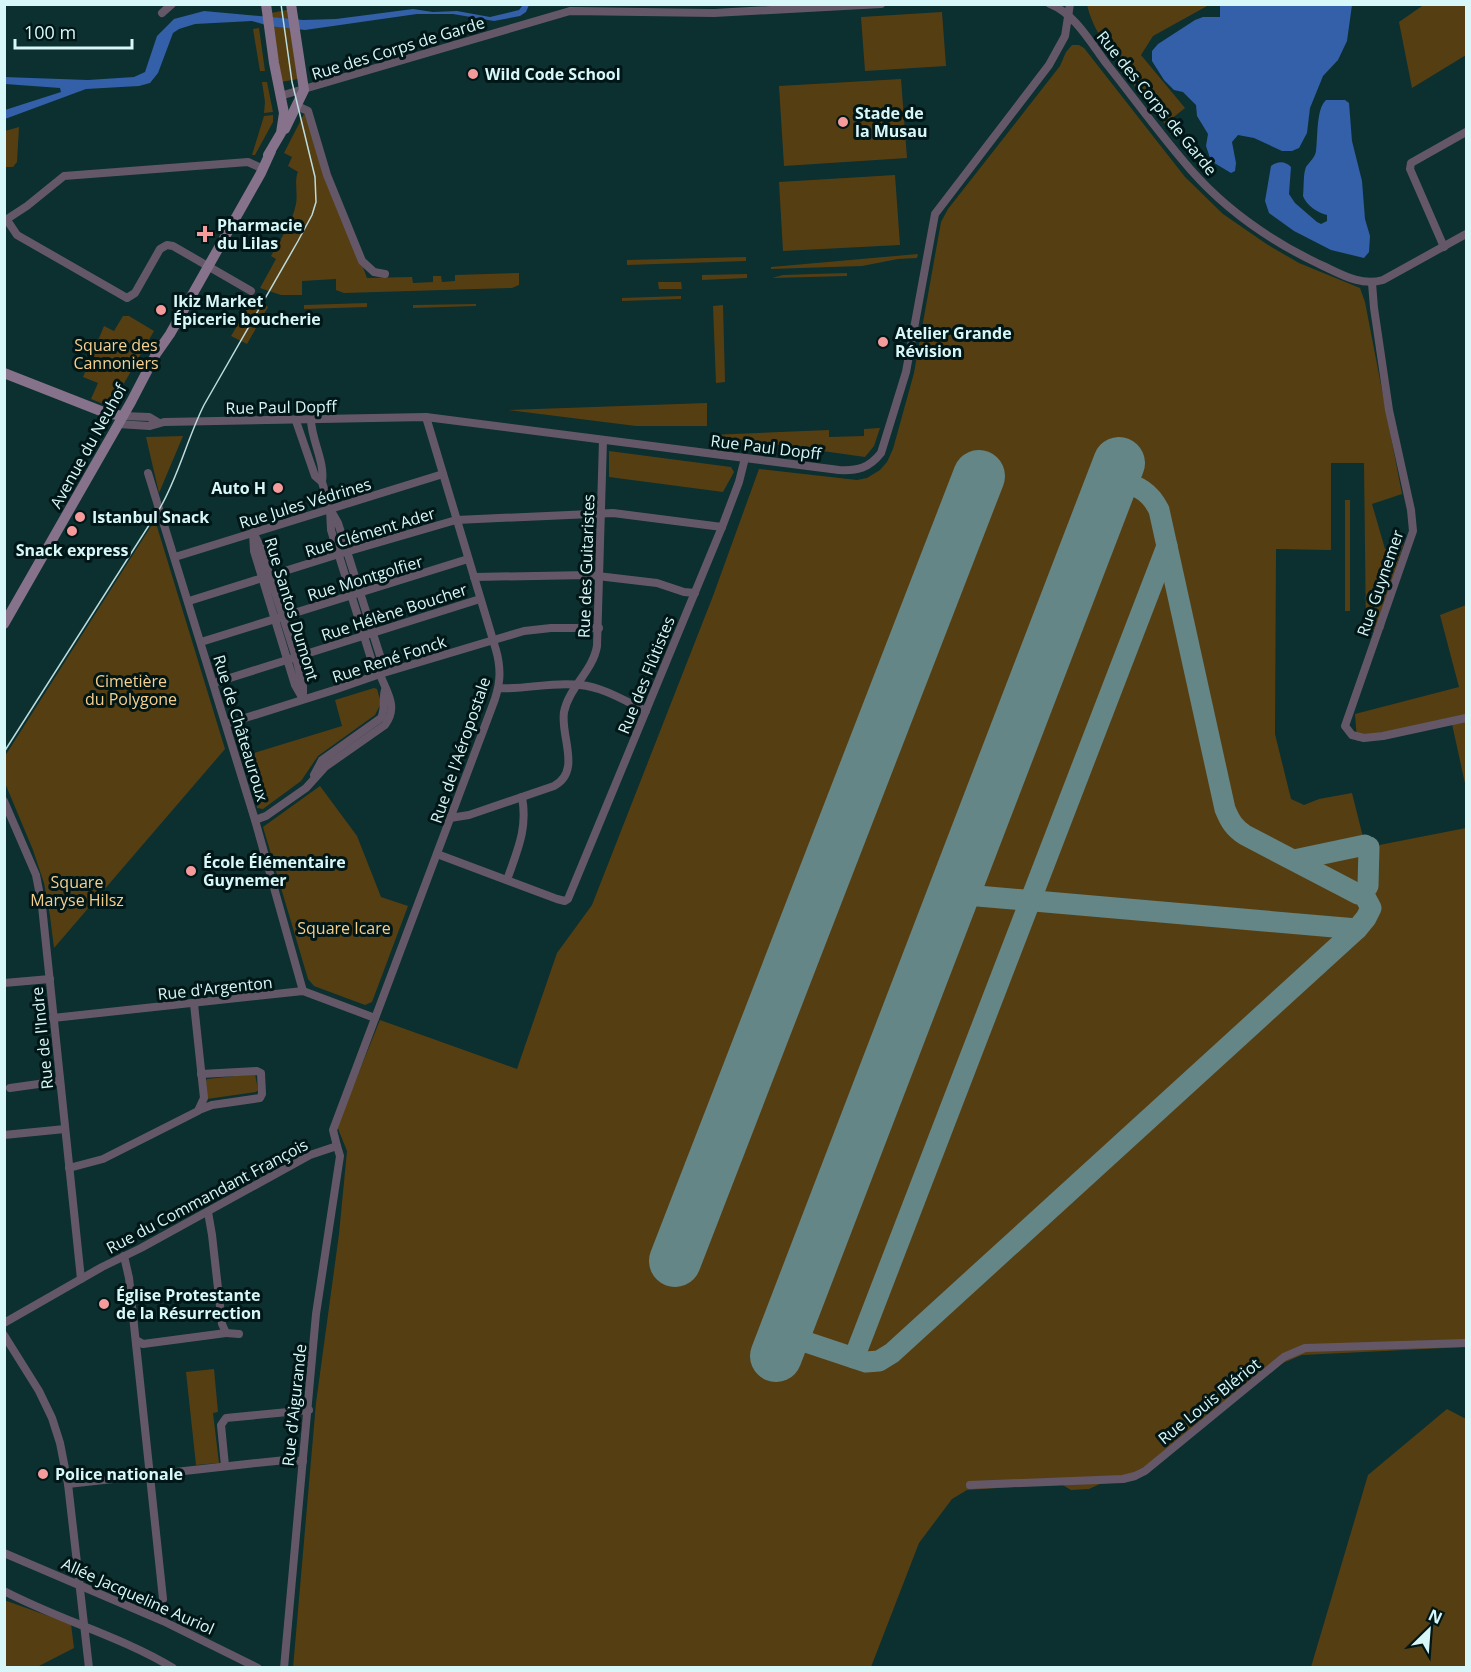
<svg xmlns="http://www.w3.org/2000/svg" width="1471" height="1672" font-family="'Open Sans',sans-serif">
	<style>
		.green { fill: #563e13 }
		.water { fill: #3360a8 }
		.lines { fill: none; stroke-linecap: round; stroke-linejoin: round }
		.taxiway { stroke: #648686; stroke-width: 21 }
		.runway { stroke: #648686; stroke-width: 52 }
		.street { stroke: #645868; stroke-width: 8 }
		.secondary { stroke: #86728b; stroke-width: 10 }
		.tram { stroke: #bcdcdd; stroke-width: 1.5 }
		.poi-dot { fill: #f59b9c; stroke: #001617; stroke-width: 2 }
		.labels { text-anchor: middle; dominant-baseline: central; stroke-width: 6; stroke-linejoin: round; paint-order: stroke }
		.street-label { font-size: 16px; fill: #d8f7f8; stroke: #001617 }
		.poi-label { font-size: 16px; font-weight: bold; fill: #d8f7f8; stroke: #001617; text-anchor: start }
		.park-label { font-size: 16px; fill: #f7cf8e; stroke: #001617 }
	</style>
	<rect width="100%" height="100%" fill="#0c2f30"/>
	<g class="green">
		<polygon points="1425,4 1466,5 1466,55 1412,88 1399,22"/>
		<path d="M1087 5H1209L1153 36 1141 55 1185 108 1165 124C1140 91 1096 44 1087 5Z"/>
		<polygon points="287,10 298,79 281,82 271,13"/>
		<polygon points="942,12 946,66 865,71 861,17"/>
		<polygon points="259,28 265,71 260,71 253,29"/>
		<polygon points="1072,45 1079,45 1084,48 1185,177 1223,214 1268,245 1299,263 1360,288 1365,302 1402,494 1372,504 1385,549 1404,542 1386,601 1384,629 1366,632 1364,463 1331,463 1331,550 1276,549 1275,734 1291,799 1304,805 1319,799 1352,793 1365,845 1369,847 1466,828 1466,1347 1302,1355 1283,1363 1136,1480 1100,1484 1089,1489 1071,1490 1061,1484 967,1490 952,1499 919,1543 871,1667 293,1668 316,1403 339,1234 347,1151 337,1126 380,1020 517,1069 557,953 592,905 713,596 759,469 857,480 867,478 880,470 887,462 893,449 914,373 941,222 948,209 1060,66 1066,52"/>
		<polygon points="901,79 907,158 784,166 779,86"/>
		<polygon points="262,82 267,82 273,112 264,113 265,102"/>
		<path d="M304 114 306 115 367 278 412 277 413 283 433 282V276H441L442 282 455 281V275L519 273V285L512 288 344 293 336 290V279L302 281V295H281L260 288 276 259 271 256C280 240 292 223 296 204 298 194 294 180 298 172L288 166 292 157 284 153Z"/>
		<polygon points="273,115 273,122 255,155 252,155 264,116"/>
		<polygon points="19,127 17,162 13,167 5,167 5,131"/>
		<polygon points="895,175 900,245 783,251 779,182"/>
		<polygon points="918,254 917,258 898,259 862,266 771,269 771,267"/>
		<polygon points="746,257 746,261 627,265 627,260"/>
		<polygon points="847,273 847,276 772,278 783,275"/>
		<polygon points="747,274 747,278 702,280 702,275"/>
		<polygon points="658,282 681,282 682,289 659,289"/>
		<polygon points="681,296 681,299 622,301 622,298"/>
		<polygon points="253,299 268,307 247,344 231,336"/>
		<polygon points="367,303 367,307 304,309 304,305"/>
		<polygon points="476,304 476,306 413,308 413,305"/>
		<polygon points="723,305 725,382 716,383 713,306"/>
		<polygon points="123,316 129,316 154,331 119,392 106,405 91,399 98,383 83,377 104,326 114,331"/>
		<polygon points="707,403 707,426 636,426 507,410"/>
		<polygon points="880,428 874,446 865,457 710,435 829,430 829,437 864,436 864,429"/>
		<polygon points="183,436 159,493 146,437"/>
		<polygon points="609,451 731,467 734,472 723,492 609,477"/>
		<rect x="1345" y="500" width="5" height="111"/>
		<polygon points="155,520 225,749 54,948 50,916 44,883 33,850 5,783 5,756"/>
		<polygon points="1466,605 1466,788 1452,724 1419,732 1357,741 1355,714 1459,687 1440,615"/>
		<path d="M374 688 377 689 381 703 375 715 318 756 301 781 263 809 257 808C258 788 246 775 241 757L342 726 335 700Z"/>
		<polygon points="320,786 357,836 381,897 408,906 372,1002 365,1005 314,986 308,979 263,827"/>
		<polygon points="255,1074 258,1090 256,1092 207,1099 206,1081 207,1079"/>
		<polygon points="214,1369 218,1412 213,1413 219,1463 196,1465 186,1372"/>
		<polygon points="1447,1409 1466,1419 1466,1667 1311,1667 1368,1475"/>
		<polygon points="4,1600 71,1624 74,1648 37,1667 5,1667"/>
	</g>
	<g class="water">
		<polygon points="1220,4 1352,5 1347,41 1338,60 1323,76 1310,108 1307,133 1299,148 1292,151 1282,151 1254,138 1238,135 1232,142 1236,163 1235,171 1231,173 1211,161 1206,146 1208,134 1197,116 1196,105 1183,92 1174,90 1164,80 1152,61 1152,51 1158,44 1195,20 1203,17 1220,17"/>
		<polygon points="523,5 529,5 526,12 520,16 494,21 453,14 417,14 305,30 269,26 252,21 195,24 179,29 173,33 158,73 150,83 139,86 86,89 5,119 5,110 61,92 60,88 5,84 4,77 88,80 134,77 145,72 157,36 174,19 204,11 303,20 336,19 413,9 433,12 457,11 490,17 519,10"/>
		<path d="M1326 100H1345L1349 103 1352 141 1362 181 1365 219 1370 236 1369 252 1364 258 1331 250 1294 231 1269 213 1265 201 1271 166C1278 161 1285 161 1291 167L1289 194 1295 203 1317 222 1321 224 1327 221V215C1318 213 1306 205 1303 196 1304 188 1303 174 1306 167 1309 162 1315 158 1316 151 1318 137 1316 109 1326 100Z"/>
	</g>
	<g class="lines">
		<g class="taxiway">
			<path d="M1113 478C1135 486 1148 488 1159 510L1225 809C1230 821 1234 828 1245 835L1358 894 1363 893 1368 886 1369 847"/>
			<polyline points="1294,860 1365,845"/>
			<polyline points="954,894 1357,929"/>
			<polyline points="785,1335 866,1362 879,1361 892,1353 1357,929 1366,918 1371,908 1363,893"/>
			<polyline points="854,1358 1167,546"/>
		</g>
		<g class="runway">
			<polyline points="675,1261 979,476"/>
			<polyline points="776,1356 1119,463"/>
		</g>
		<g class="street">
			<path d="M1050 4C1074 13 1091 43 1106 63 1134 98 1161 136 1191 170 1226 210 1271 241 1319 264 1339 273 1360 287 1383 280L1466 234"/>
			<polyline points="162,13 172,4"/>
			<polyline points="280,96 570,11 714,13 881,4"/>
			<polyline points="297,106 308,111 327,175 362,261 374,272 385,274"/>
			<polyline points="7,220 17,235 127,298 135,293 160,249 167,245 173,246 251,291"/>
			<polyline points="4,221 27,206 64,176 248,162 261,168"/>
			<polyline points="1444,247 1410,169 1411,163 1466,132"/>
			<polyline points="1372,283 1374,308 1389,410 1411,510 1413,531 1345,726 1352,735 1364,738 1383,736 1466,718"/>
			<polyline points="123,416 149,417 159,423"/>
			<path d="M296 421 315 476 322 482C325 462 312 441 311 421"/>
			<path d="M118 424 150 426 164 422 426 417 839 470C858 471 869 468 881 453L906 372 935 214 1049 65 1065 36 1070 4"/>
			<polyline points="148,473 255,820 303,991"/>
			<polyline points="322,482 330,509 338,523 382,662 380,674 373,665 331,530 330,509"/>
			<polygon points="253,532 261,548 296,658 303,686 303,699 295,685 254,551"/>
			<polyline points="175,557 443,474"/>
			<polyline points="474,577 589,575 657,583 684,592 695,593"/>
			<polyline points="189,601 339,554 456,520 613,513 722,527"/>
			<polyline points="201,642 468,559"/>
			<polyline points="214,683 480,599"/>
			<path d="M499 688C526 690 553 681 580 685 603 687 625 701 646 711"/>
			<polyline points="226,724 334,690 380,674 524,631 551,628 599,628"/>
			<path d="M314 775 322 760 381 718C386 708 382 700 385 690"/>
			<polyline points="4,801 36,875 42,906 81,1279"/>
			<path d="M450 818 469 815 554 786C582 771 560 736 564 712 569 687 593 671 597 646L603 440"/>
			<path d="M255 820 266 816 306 788 325 767 385 725C399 706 386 692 380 674"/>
			<polyline points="437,854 557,899 565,901 568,899 722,527 739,482 745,458"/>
			<path d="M507 880C517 851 528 829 522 797"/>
			<polyline points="4,983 50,979"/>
			<polyline points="53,1018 303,991 375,1018"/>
			<polyline points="10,1088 60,1081"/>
			<polyline points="199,1110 212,1105 260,1098 262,1094 261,1073 257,1071 201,1074"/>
			<polyline points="4,1135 65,1129"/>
			<polyline points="69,1168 103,1159 198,1111 204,1098 194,1004"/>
			<polyline points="208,1212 212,1235 222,1324 226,1333 239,1334"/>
			<polyline points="124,1256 129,1278 163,1599"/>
			<path d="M4 1323 102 1267 141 1248 310 1155 337 1146 333 1130 492 707C500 687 502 671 496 650L426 417"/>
			<polyline points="4,1335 39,1391 52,1418 60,1443 68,1484 89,1668"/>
			<polyline points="136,1340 143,1344 226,1333"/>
			<polyline points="225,1466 221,1425 226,1418 309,1410"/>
			<polyline points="68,1484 247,1464 286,1460 303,1461"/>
			<polyline points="970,1485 1123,1479 1135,1476 1145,1471 1284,1357 1305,1348 1466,1343"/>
			<polyline points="4,1553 163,1621 258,1668"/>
			<path d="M4 1591C59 1620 120 1636 173 1668"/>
			<polyline points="284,1668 316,1314 340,1156 337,1146"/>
		</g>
		<g class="secondary">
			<polyline points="266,4 274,63 284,113 281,133 268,155"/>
			<polyline points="285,129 304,90 291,4"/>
			<polyline points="4,373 106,413 123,416"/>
			<polyline points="4,624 131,402 156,354 170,334 261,173 271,151"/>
		</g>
		<path class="tram" d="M4 752 160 508C179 475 187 439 204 405L298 241 312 215 316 202 315 177 292 82 281 4"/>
	</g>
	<g class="poi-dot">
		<circle cx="473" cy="74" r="6"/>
		<circle cx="843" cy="122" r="6"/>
		<path d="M202 225h6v6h6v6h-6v6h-6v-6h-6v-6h6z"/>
		<circle cx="161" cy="310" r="6"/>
		<circle cx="883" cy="342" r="6"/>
		<circle cx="278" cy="488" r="6"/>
		<circle cx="80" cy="517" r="6"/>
		<circle cx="72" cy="531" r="6"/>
		<circle cx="191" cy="871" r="6"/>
		<circle cx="104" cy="1304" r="6"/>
		<circle cx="43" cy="1474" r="6"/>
	</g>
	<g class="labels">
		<g class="street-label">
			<text transform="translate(398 48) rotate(-17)">Rue des Corps de Garde</text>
			<text transform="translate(1157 103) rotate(51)">Rue des Corps de Garde</text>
			<text transform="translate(281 407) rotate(-1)">Rue Paul Dopff</text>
			<text transform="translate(88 446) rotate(-61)">Avenue du Neuhof</text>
			<text transform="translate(766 447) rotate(7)">Rue Paul Dopff</text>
			<text transform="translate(305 503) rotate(-17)">Rue Jules Védrines</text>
			<text transform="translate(370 532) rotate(-17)">Rue Clément Ader</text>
			<text transform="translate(586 566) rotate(-88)">Rue des Guitaristes</text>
			<text transform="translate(365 578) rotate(-17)">Rue Montgolfier</text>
			<text transform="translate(1380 583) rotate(-71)">Rue Guynemer</text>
			<text transform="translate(292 609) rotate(73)">Rue Santos Dumont</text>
			<text transform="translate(394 612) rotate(-18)">Rue Hélène Boucher</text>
			<text transform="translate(389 659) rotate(-18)">Rue René Fonck</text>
			<text transform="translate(646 675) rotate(-68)">Rue des Flûtistes</text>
			<text transform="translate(241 728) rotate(73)">Rue de Châteauroux</text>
			<text transform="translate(460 750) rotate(-71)">Rue de l'Aéropostale</text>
			<text transform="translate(215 988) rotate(-6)">Rue d'Argenton</text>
			<text transform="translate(42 1038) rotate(-96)">Rue de l'Indre</text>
			<text transform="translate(207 1196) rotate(-28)">Rue du Commandant François</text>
			<text transform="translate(1209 1401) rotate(-39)">Rue Louis Blériot</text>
			<text transform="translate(294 1405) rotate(-84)">Rue d'Aigurande</text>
			<text transform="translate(138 1596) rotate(24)">Allée Jacqueline Auriol</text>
		</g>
		<g class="poi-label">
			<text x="485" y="74">Wild Code School</text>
			<text x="855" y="113">Stade de<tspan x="855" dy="18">la Musau</tspan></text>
			<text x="217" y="225">Pharmacie<tspan x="217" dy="18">du Lilas</tspan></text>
			<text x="173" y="301">Ikiz Market<tspan x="173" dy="18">Épicerie boucherie</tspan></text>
			<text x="895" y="333">Atelier Grande<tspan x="895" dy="18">Révision</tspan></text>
			<text x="266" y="488" text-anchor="end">Auto H</text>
			<text x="92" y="517">Istanbul Snack</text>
			<text x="72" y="550" text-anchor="middle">Snack express</text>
			<text x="203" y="862">École Élémentaire<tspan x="203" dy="18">Guynemer</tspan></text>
			<text x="116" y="1295">Église Protestante<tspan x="116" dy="18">de la Résurrection</tspan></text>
			<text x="55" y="1474">Police nationale</text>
		</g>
		<g class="park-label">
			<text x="116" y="345">Square des<tspan x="116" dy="18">Cannoniers</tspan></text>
			<text x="131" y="681">Cimetière<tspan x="131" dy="18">du Polygone</tspan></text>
			<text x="77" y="882">Square<tspan x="77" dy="18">Maryse Hilsz</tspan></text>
			<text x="344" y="928">Square Icare</text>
		</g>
	</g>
	<rect width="1471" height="1672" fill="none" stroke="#d8f7f8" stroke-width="12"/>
	<g transform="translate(1429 1630) rotate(25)" stroke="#001617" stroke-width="4.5" paint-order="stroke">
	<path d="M0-4.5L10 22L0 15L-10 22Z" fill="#d8f7f8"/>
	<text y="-9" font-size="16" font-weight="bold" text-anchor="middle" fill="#d8f7f8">N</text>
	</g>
	<path d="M15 39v9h117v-9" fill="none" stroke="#d8f7f8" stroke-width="3"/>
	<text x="24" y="39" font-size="18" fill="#d8f7f8" stroke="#001617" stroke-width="4.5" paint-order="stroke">100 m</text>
</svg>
